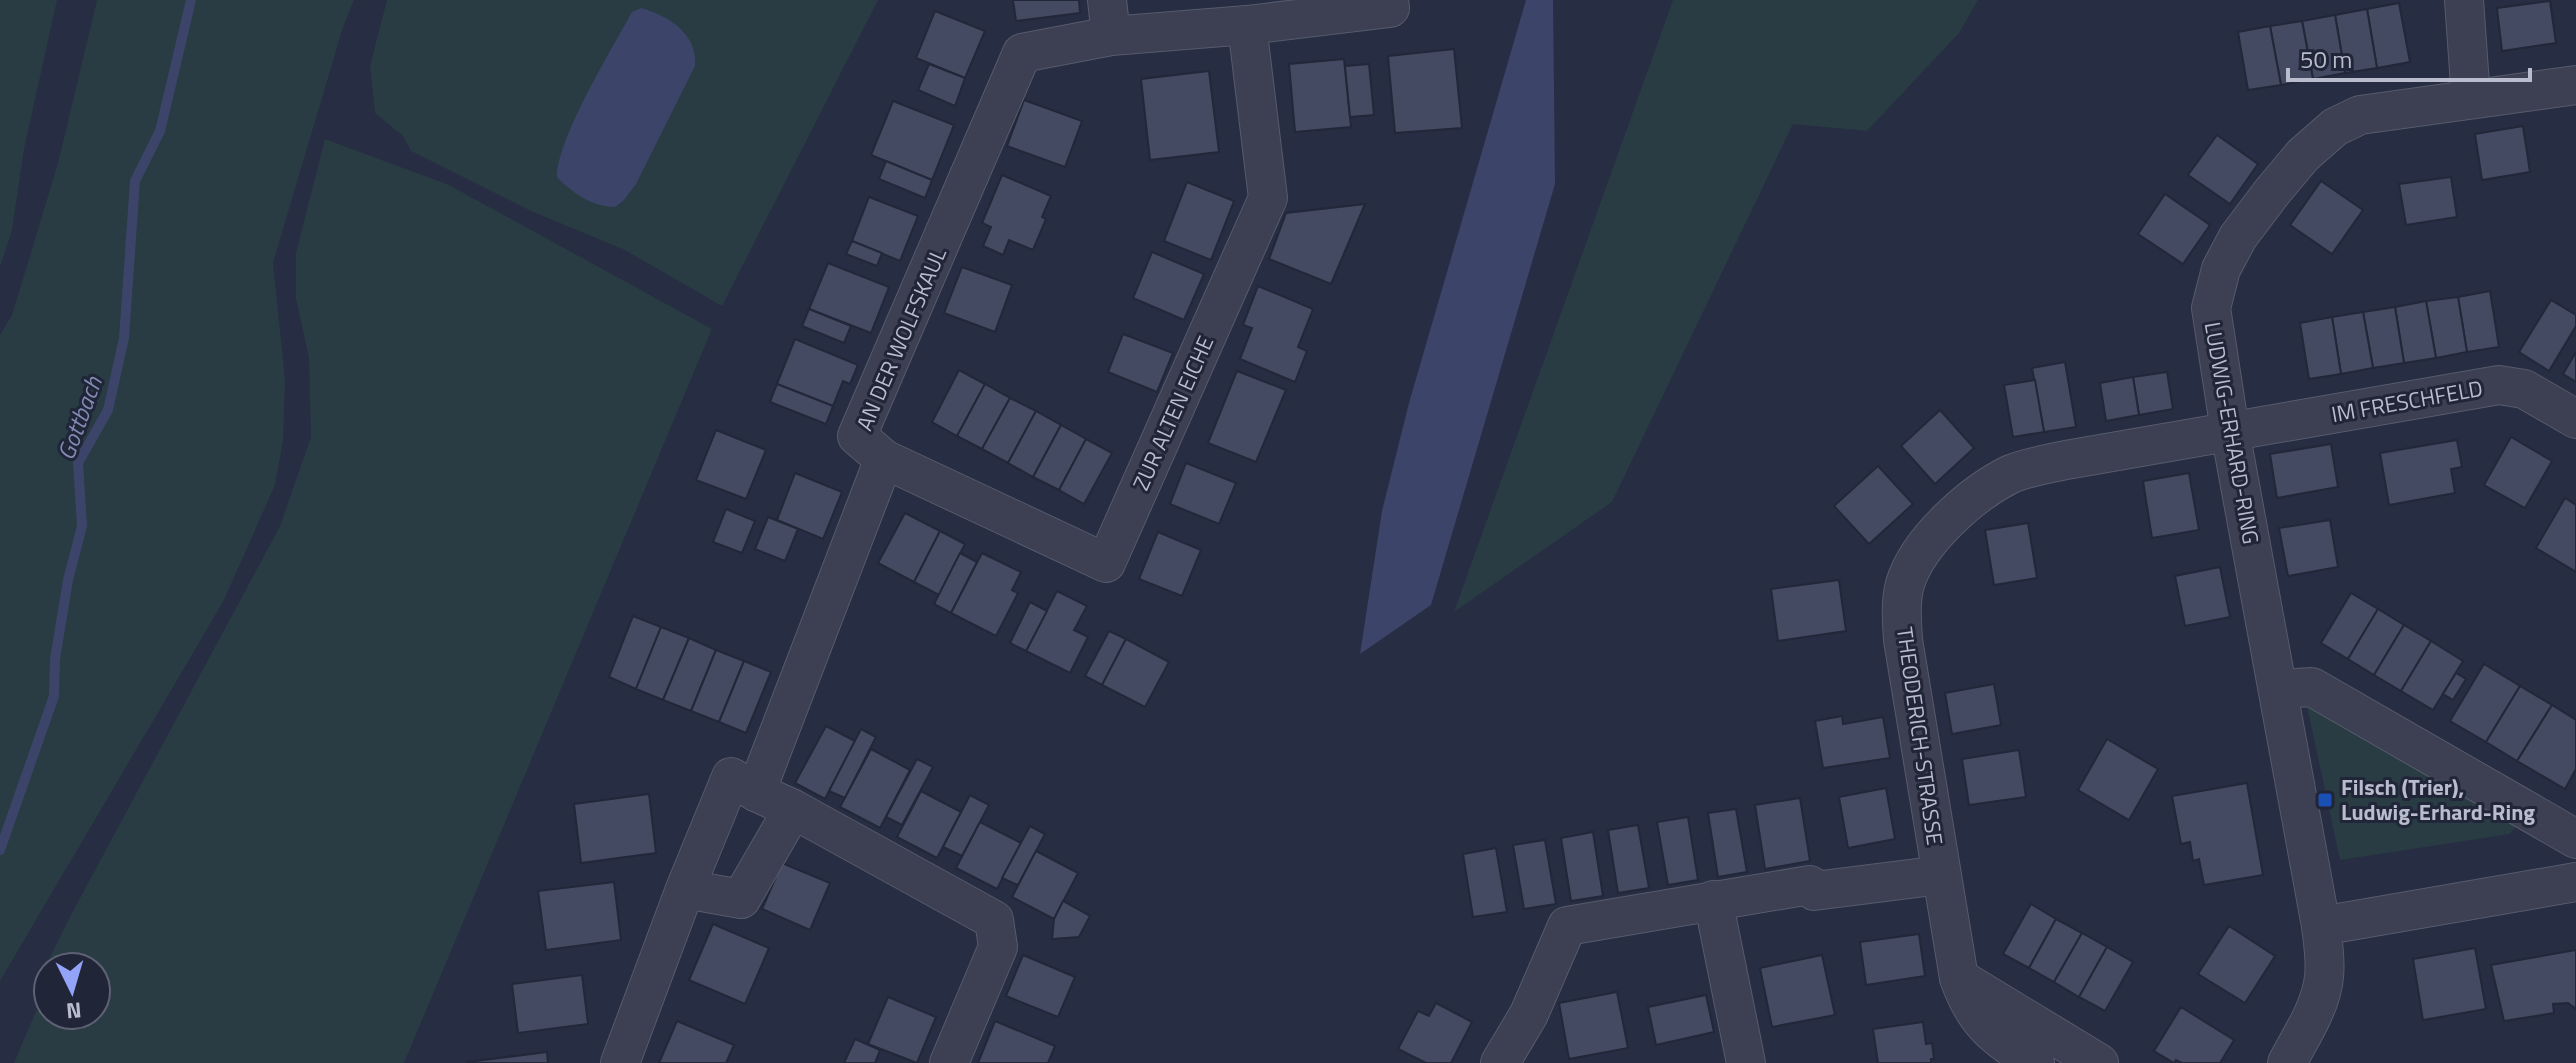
<svg xmlns="http://www.w3.org/2000/svg" width="2576" height="1063" font-family="'Titillium Web',sans-serif">
	<style>
		.green { fill: #293b43 }
		.water { fill: #3c4469 }
		.lines { fill: none; stroke-linecap: round; stroke-linejoin: round }
		.stream { stroke: #3c4469; stroke-width: 10 }
		.building { fill: #444a62; stroke: #222739; stroke-width: 2 }
		.street-casing { stroke: #575b6c; stroke-width: 40 }
		.street { stroke: #3c4052; stroke-width: 38 }
		.transit-dot { fill: #1a4fb4; stroke: #202538; stroke-width: 3 }
		.labels { text-anchor: middle; dominant-baseline: central; stroke-width: 6; stroke-linejoin: round; paint-order: stroke }
		.street-label { font-size: 22px; fill: #b9bccc; stroke: #202538 }
		.poi-label { font-size: 22px; font-weight: bold; fill: #b9bccc; stroke: #202538; text-anchor: start }
		.water-label { font-size: 24px; font-style: italic; fill: #818bb2; stroke: #202538 }
	</style>
	<rect width="100%" height="100%" fill="#272d42"/>
	<g class="green">
		<polygon points="0,0 57,0 24,149 12,230 0,267"/>
		<polygon points="97,0 354,0 343,27 273,263 285,379 283,441 275,485 223,602 0,981 0,335 12,315 58,163"/>
		<polygon points="387,0 878,0 722,306 625,250 531,211 411,151 403,136 375,113 370,66"/>
		<polygon points="1673,0 1978,0 1959,33 1867,131 1793,124 1612,502 1454,612"/>
		<polygon points="325,139 449,185 712,329 404,1063 14,1063 36,1011 48,1011 48,1015 96,1015 96,967 48,967 48,989 38,981 72,913 280,526 311,437 309,358 296,299 296,253"/>
		<polygon points="2307,706 2521,819 2510,834 2340,860"/>
	</g>
	<g class="water">
		<polygon points="1526,0 1553,0 1555,184 1431,605 1360,654 1382,511 1409,403"/>
		<path d="M641 8C669 16 698 34 695 66L636 184 624 200 615 207C593 207 572 193 557 177 557 138 612 49 632 12Z"/>
	</g>
	<g class="lines">
		<polyline class="stream" points="0,850 54,696 55,659 68,580 82,526 78,463 108,410 124,338 135,181 160,131 191,0"/>
	</g>
	<g class="building">
		<polygon points="1013,0 1079,0 1080,13 1016,21"/>
		<polygon points="2550,1 2556,43 2502,51 2497,8"/>
		<polygon points="2399,3 2410,62 2377,68 2367,9"/>
		<polygon points="2367,9 2377,68 2345,73 2335,15"/>
		<polygon points="935,11 985,31 965,78 916,58"/>
		<polygon points="2335,15 2345,73 2313,79 2302,21"/>
		<polygon points="2302,21 2313,79 2281,85 2270,26"/>
		<polygon points="2270,26 2281,85 2248,90 2238,32"/>
		<polygon points="1454,49 1462,128 1395,133 1388,56"/>
		<polygon points="1344,59 1351,127 1295,132 1289,64"/>
		<polygon points="929,64 965,78 955,106 918,90"/>
		<polygon points="1369,64 1374,115 1350,117 1345,66"/>
		<polygon points="1209,71 1219,152 1150,160 1141,79"/>
		<polygon points="1024,100 1082,121 1065,167 1007,146"/>
		<polygon points="893,101 954,125 932,180 871,155"/>
		<polygon points="2523,126 2530,172 2482,180 2475,134"/>
		<polygon points="2217,135 2258,164 2230,204 2188,175"/>
		<polygon points="886,161 932,180 925,198 879,179"/>
		<polygon points="1002,175 1051,196 1042,217 1046,219 1033,250 1009,240 1003,255 983,246 991,227 982,223"/>
		<polygon points="2451,177 2457,217 2406,225 2399,184"/>
		<polygon points="2321,181 2363,210 2332,254 2290,225"/>
		<polygon points="1187,182 1234,201 1211,260 1164,241"/>
		<polygon points="2165,194 2210,225 2183,264 2138,234"/>
		<polygon points="869,197 918,216 900,261 852,241"/>
		<polygon points="1365,204 1331,284 1269,259 1286,213"/>
		<polygon points="852,241 882,253 877,266 846,254"/>
		<polygon points="1152,252 1204,274 1184,320 1133,298"/>
		<polygon points="828,263 889,287 871,333 809,309"/>
		<polygon points="962,267 1012,285 995,332 944,313"/>
		<polygon points="1258,286 1313,309 1298,347 1307,351 1295,382 1240,359 1252,328 1243,325"/>
		<polygon points="2490,291 2499,347 2467,352 2458,297"/>
		<polygon points="2458,297 2467,352 2436,358 2426,301"/>
		<polygon points="2551,300 2576,315 2576,326 2549,371 2519,352"/>
		<polygon points="2426,301 2436,358 2404,363 2395,307"/>
		<polygon points="2395,307 2404,363 2373,368 2363,312"/>
		<polygon points="809,309 851,326 844,343 802,326"/>
		<polygon points="2363,312 2373,368 2341,374 2332,317"/>
		<polygon points="2332,317 2341,374 2309,379 2300,323"/>
		<polygon points="1123,334 1173,353 1157,392 1108,372"/>
		<polygon points="795,339 858,365 850,384 843,381 833,406 777,384"/>
		<polygon points="2576,352 2576,382 2563,374"/>
		<polygon points="2065,362 2076,427 2044,432 2032,368"/>
		<polygon points="959,370 985,384 957,436 932,422"/>
		<polygon points="1237,371 1286,390 1256,462 1208,443"/>
		<polygon points="2167,372 2173,409 2139,415 2133,377"/>
		<polygon points="2133,377 2139,415 2106,421 2100,383"/>
		<polygon points="2035,380 2044,432 2013,437 2004,385"/>
		<polygon points="777,384 833,406 826,424 770,402"/>
		<polygon points="985,384 1010,398 982,449 957,436"/>
		<polygon points="1010,398 1036,411 1008,463 982,449"/>
		<polygon points="1940,410 1974,448 1935,484 1901,446"/>
		<polygon points="1036,411 1061,425 1033,477 1008,463"/>
		<polygon points="1061,425 1086,439 1059,490 1033,477"/>
		<polygon points="716,430 766,450 746,499 696,480"/>
		<polygon points="2511,437 2552,461 2525,508 2484,485"/>
		<polygon points="1086,439 1112,453 1084,504 1059,490"/>
		<polygon points="2457,440 2462,467 2451,469 2455,493 2389,505 2380,453"/>
		<polygon points="2331,444 2338,487 2277,498 2270,454"/>
		<polygon points="1186,463 1236,483 1219,524 1170,504"/>
		<polygon points="1878,466 1913,504 1869,544 1834,506"/>
		<polygon points="795,473 842,492 823,539 777,520"/>
		<polygon points="2189,473 2199,530 2152,538 2143,481"/>
		<polygon points="2565,498 2576,505 2576,572 2536,548"/>
		<polygon points="726,509 755,521 742,553 713,542"/>
		<polygon points="905,513 940,531 914,582 878,563"/>
		<polygon points="768,517 798,529 785,561 755,549"/>
		<polygon points="2330,520 2338,567 2288,576 2279,528"/>
		<polygon points="2028,523 2037,578 1994,585 1985,530"/>
		<polygon points="940,531 965,544 939,595 914,582"/>
		<polygon points="1158,532 1201,550 1182,596 1139,579"/>
		<polygon points="960,553 977,562 951,613 934,604"/>
		<polygon points="982,553 1021,572 1012,590 1018,593 996,636 951,613"/>
		<polygon points="2220,567 2230,617 2185,626 2175,576"/>
		<polygon points="1839,580 1846,631 1778,641 1771,589"/>
		<polygon points="1057,591 1087,606 1074,630 1088,637 1070,673 1026,651"/>
		<polygon points="2351,593 2378,609 2348,659 2321,643"/>
		<polygon points="1030,602 1047,611 1026,651 1010,643"/>
		<polygon points="2378,609 2404,625 2374,675 2348,659"/>
		<polygon points="633,616 661,627 636,689 609,677"/>
		<polygon points="2404,625 2431,641 2401,691 2374,675"/>
		<polygon points="661,627 689,638 663,700 636,689"/>
		<polygon points="1109,631 1126,639 1102,685 1085,676"/>
		<polygon points="689,638 716,650 691,711 663,700"/>
		<polygon points="1126,639 1169,662 1145,707 1102,685"/>
		<polygon points="2431,641 2463,661 2433,710 2401,691"/>
		<polygon points="716,650 744,661 719,722 691,711"/>
		<polygon points="744,661 771,672 746,733 719,722"/>
		<polygon points="2484,664 2520,686 2486,742 2450,721"/>
		<polygon points="2456,673 2466,679 2453,700 2443,694"/>
		<polygon points="1994,684 2001,725 1952,734 1945,693"/>
		<polygon points="2520,686 2552,705 2517,761 2486,742"/>
		<polygon points="2552,705 2576,720 2576,769 2565,789 2517,761"/>
		<polygon points="1842,716 1843,724 1883,717 1890,758 1823,768 1815,721"/>
		<polygon points="826,726 855,741 825,799 795,783"/>
		<polygon points="861,729 876,737 845,798 829,791"/>
		<polygon points="2107,739 2158,769 2129,820 2078,790"/>
		<polygon points="871,749 910,770 880,828 840,807"/>
		<polygon points="2019,750 2026,797 1969,805 1962,759"/>
		<polygon points="917,759 933,767 902,825 886,817"/>
		<polygon points="2247,783 2263,875 2204,885 2199,859 2193,861 2190,842 2181,844 2172,796"/>
		<polygon points="1886,788 1895,839 1848,848 1839,797"/>
		<polygon points="921,791 961,812 937,858 897,837"/>
		<polygon points="649,794 656,853 581,863 574,804"/>
		<polygon points="970,795 989,805 962,856 943,847"/>
		<polygon points="1800,798 1810,861 1765,869 1755,805"/>
		<polygon points="1736,809 1747,872 1718,877 1708,813"/>
		<polygon points="1688,817 1698,880 1668,885 1657,822"/>
		<polygon points="980,822 1021,843 997,889 956,868"/>
		<polygon points="1638,825 1649,888 1618,893 1608,830"/>
		<polygon points="1030,826 1045,834 1018,885 1002,878"/>
		<polygon points="1593,832 1603,896 1571,901 1561,838"/>
		<polygon points="1545,840 1556,904 1524,909 1513,845"/>
		<polygon points="1496,848 1507,912 1473,917 1463,854"/>
		<polygon points="1036,851 1078,873 1054,919 1012,897"/>
		<polygon points="782,863 830,883 810,930 762,909"/>
		<polygon points="614,882 621,940 546,950 538,891"/>
		<polygon points="1063,901 1090,916 1079,937 1052,939 1054,919"/>
		<polygon points="2031,904 2056,919 2029,968 2003,954"/>
		<polygon points="2056,919 2082,933 2054,982 2029,968"/>
		<polygon points="713,924 769,948 745,1004 689,980"/>
		<polygon points="2229,926 2275,956 2245,1003 2198,974"/>
		<polygon points="2082,933 2107,947 2079,997 2054,982"/>
		<polygon points="1919,934 1925,976 1866,985 1860,942"/>
		<polygon points="2107,947 2133,962 2105,1011 2079,997"/>
		<polygon points="2475,948 2486,1009 2423,1020 2413,959"/>
		<polygon points="2576,950 2576,1009 2568,1003 2553,1004 2554,1013 2504,1021 2491,965"/>
		<polygon points="1023,955 1075,977 1058,1017 1006,996"/>
		<polygon points="1822,955 1835,1015 1772,1027 1760,968"/>
		<polygon points="582,975 588,1024 518,1033 512,984"/>
		<polygon points="1617,992 1628,1048 1569,1059 1559,1003"/>
		<polygon points="1706,995 1714,1032 1656,1045 1648,1007"/>
		<polygon points="888,997 936,1017 917,1063 868,1044"/>
		<polygon points="1436,1003 1472,1022 1451,1063 1426,1063 1398,1049 1418,1011 1429,1016"/>
		<polygon points="2181,1007 2234,1040 2220,1063 2182,1063 2176,1060 2174,1063 2154,1051"/>
		<polygon points="677,1021 734,1045 726,1063 659,1063"/>
		<polygon points="995,1021 1055,1046 1048,1063 978,1063"/>
		<polygon points="1923,1022 1926,1044 1932,1043 1934,1059 1931,1059 1931,1063 1878,1063 1873,1029"/>
		<polygon points="855,1039 880,1050 875,1063 844,1063"/>
		<polygon points="547,1052 548,1063 467,1063 467,1062"/>
	</g>
	<g class="lines">
		<g class="street-casing">
			<g id="street">
				<polyline points="1107,0 1111,36"/>
				<polyline points="2464,0 2471,99"/>
				<polyline points="884,459 1106,563 1268,198 1247,25"/>
				<polyline points="2279,689 2312,687 2576,839"/>
				<polyline points="756,792 884,459 857,436 1022,53 1111,36 1247,25 1390,8 1389,0"/>
				<polyline points="793,809 994,920 998,947 949,1063"/>
				<polyline points="1713,900 1746,1063"/>
				<polyline points="2321,926 2576,882"/>
				<polyline points="1959,978 2099,1063"/>
				<polyline points="620,1063 685,889 731,777 756,792 793,809 741,899 685,889"/>
				<polyline points="1500,1063 1529,1014 1567,926 1810,885 1814,891 1941,875"/>
				<path d="M2035 1063C1995 1037 1975 1024 1959 978L1903 640C1902 621 1900 602 1905 584 1918 541 1972 493 2011 474 2028 467 2048 464 2066 460L2499 385 2524 389 2576 419"/>
				<path d="M2287 1063C2301 1036 2321 1007 2324 977 2326 960 2323 943 2321 926L2230 431 2211 308 2221 269 2238 237 2272 192 2303 155 2335 127 2360 115 2576 85"/>
			</g>
		</g>
		<use href="#street" class="street"/>
	</g>
	<rect class="transit-dot" x="2317" y="792" width="16" height="16" rx="4"/>
	<g class="labels">
		<g class="street-label">
			<text transform="translate(901 339) rotate(-67)">AN DER WOLFSKAUL</text>
			<text transform="translate(2407 401) rotate(-10)">IM FRESCHFELD</text>
			<text transform="translate(1173 413) rotate(-66)">ZUR ALTEN EICHE</text>
			<text transform="translate(2232 433) rotate(80)">LUDWIG-ERHARD-RING</text>
			<text transform="translate(1920 736) rotate(82)">THEODERICH-STRASSE</text>
		</g>
		<g class="poi-label">
			<text x="2341" y="787">Filsch (Trier),<tspan x="2341" dy="25">Ludwig-Erhard-Ring</tspan></text>
		</g>
		<g class="water-label">
			<text transform="translate(79 418) rotate(-70)">Gottbach</text>
		</g>
	</g>
	<g transform="translate(72 991) rotate(175)"><circle r="38" fill="#202538" stroke="#5d6173" stroke-width="2"/>
	<path d="M0-6L14 30L0 20L-14 30Z" fill="#93a3f7"/>
	<text y="-12" font-size="22" font-weight="bold" text-anchor="middle" fill="#b9bccc">N</text>
	</g>
	<path d="M2288 68v12h242v-12" fill="none" stroke="#b9bccc" stroke-width="4"/>
	<text x="2300" y="68" font-size="24" fill="#b9bccc" stroke="#202538" stroke-width="6" paint-order="stroke">50 m</text>
</svg>
